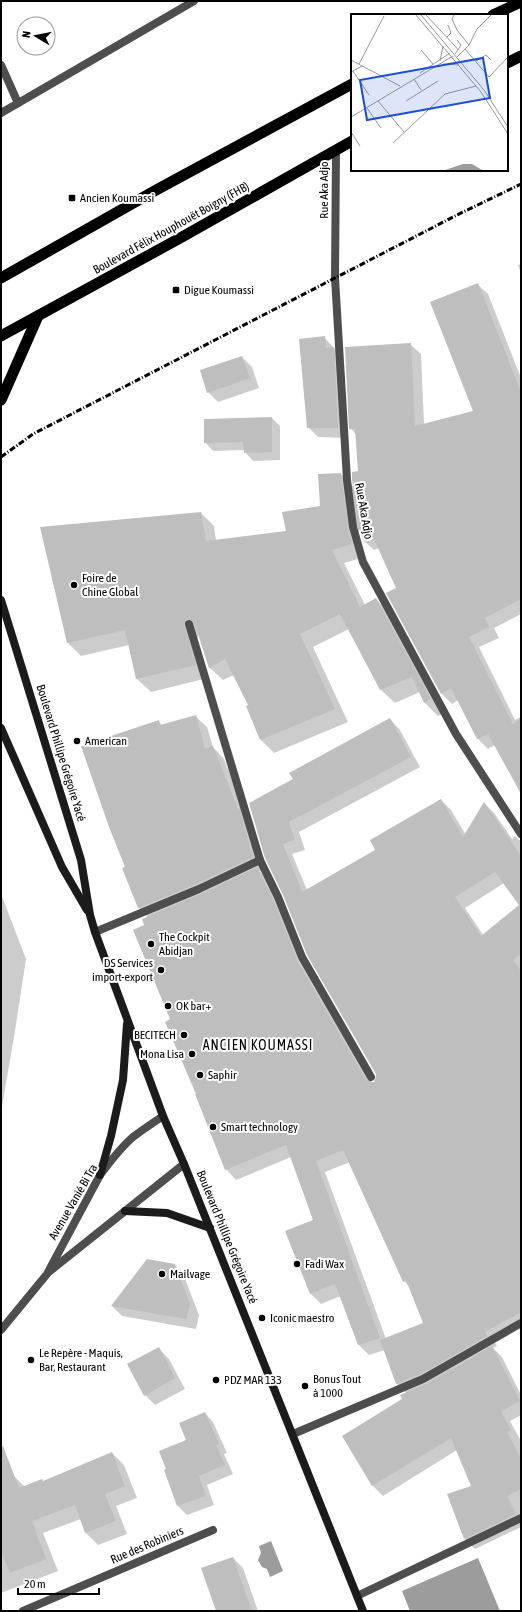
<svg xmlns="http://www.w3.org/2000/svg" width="522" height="1612" font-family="'Asap Condensed',sans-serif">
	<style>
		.water { fill: #9c9c9c }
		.shadow { fill: #0003; fill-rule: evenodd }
		.building { fill: #bebebe; fill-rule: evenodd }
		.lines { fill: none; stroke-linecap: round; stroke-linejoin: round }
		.service { stroke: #4e4e4e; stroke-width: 8 }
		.minor { stroke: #4e4e4e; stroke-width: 8 }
		.tertiary { stroke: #4e4e4e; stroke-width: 8 }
		.secondary { stroke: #1b1b1b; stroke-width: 8 }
		.trunk { stroke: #000; stroke-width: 11 }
		.rail { stroke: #000; stroke-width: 3; stroke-dasharray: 6 2 1 2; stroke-linecap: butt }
		.poi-dot { fill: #000; stroke: #fff; stroke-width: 1.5 }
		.labels { text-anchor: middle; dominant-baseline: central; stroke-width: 4; stroke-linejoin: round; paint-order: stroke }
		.street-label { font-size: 12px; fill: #000; stroke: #fff }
		.poi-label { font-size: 12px; fill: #000; stroke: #fff; text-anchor: start }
		.quarter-label { font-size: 14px; letter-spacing: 1px; fill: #000; stroke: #fff }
		.inset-road { fill: none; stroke: #999; stroke-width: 1 }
		.view { fill: #1d4ed8; fill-opacity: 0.15; stroke: #1d4ed8; stroke-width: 2 }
		.inset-edge { fill: none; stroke: #000; stroke-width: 2 }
	</style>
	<rect width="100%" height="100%" fill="#fff"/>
	<g class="water">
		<polygon points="271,1541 283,1571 270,1577 267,1569 262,1567 258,1560 261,1553 259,1546"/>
		<polygon points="478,1558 500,1611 410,1611 402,1591"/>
	</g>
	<g class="shadow">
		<polygon points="521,264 521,274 518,265"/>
		<polygon points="477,284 488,294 521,378 521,614 494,628 499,638 479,647 515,720 521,717 521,784 495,745 488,749 478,739 458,700 452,704 442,694 379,548 374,550 363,540 360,528 359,528 360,542 365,557 344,563 365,605 376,599 389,613 444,713 438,716 425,703 420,692 395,703 381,690 349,629 313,647 348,722 274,753 261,740 247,707 249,706 234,675 223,680 209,667 199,633 197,639 208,678 151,692 137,679 129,645 81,656 68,643 201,513 214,526 216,541 287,532 321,506 341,474 355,488 359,472 356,434 350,428 410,344 421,354 424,424 475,411"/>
		<polygon points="324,337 343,358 348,438 318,437 308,427"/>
		<polygon points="242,357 252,367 259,388 218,402 208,392"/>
		<polygon points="272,418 280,426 280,460 253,461 245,452 245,450 213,451 205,442"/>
		<path d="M195 716 207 727 213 747 224 759 248 819 264 869 260 871 267 879 307 971 372 1083H374L377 1080V1074L266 858 294 780 390 719 400 730 420 767 299 832 305 850 292 854 307 890 377 850 441 800 451 810 466 835 485 804 494 813 512 839 515 836 519 840H521V1328L495 1343 497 1346 493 1348 502 1357 521 1395V1415L510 1421 521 1441V1527L475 1549 465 1539 472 1486 457 1450 383 1496 373 1486 343 1436 403 1400 406 1393 397 1384 385 1350 369 1355 359 1345 341 1296 321 1304 311 1294 286 1232 314 1220 291 1157 236 1180 226 1169 172 1020 145 926 148 917 139 908 123 869 126 868 158 721 162 725ZM504 883 520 905 483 935 465 908ZM350 1162 404 1281 410 1287 425 1324 386 1339 325 1172Z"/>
		<polygon points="1,894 26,959 14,1037 1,1112"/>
		<polygon points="147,1260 174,1265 184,1276 199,1315 196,1329 122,1316 112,1306"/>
		<polygon points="159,1349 169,1359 185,1389 155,1405 145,1395"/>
		<polygon points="205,1413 213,1422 227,1453 224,1454 233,1474 207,1485 214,1505 187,1515 178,1506 165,1470"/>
		<polygon points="112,1453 124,1465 137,1498 116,1506 127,1534 98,1545 86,1533 81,1519 43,1533 58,1571 1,1593 1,1480 13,1475 24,1486 44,1482"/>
		<polygon points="233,1558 243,1568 258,1611 217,1611"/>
	</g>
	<g class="building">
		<polygon points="478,283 521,392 521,599 485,618 489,627 469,637 513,724 521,718 521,794 488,734 477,739 451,688 441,694 386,593 396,588 373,537 363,540 358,526 352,479 352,472 358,471 355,429 349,429 345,347 411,343 415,426 473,411 430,302"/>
		<polygon points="325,336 326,348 334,347 338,428 307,428 299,339"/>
		<polygon points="242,356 250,378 207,393 200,370"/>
		<polygon points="272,417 272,452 244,453 243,442 204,443 204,419"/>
		<polygon points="341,473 348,528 352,544 332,550 360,607 376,598 431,699 424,703 412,677 380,690 340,614 300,634 335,709 260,740 246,706 248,705 225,659 209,668 194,622 191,619 185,620 184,625 196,665 136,679 125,630 67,643 40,527 201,512 206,541 286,531 282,512 320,506 318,474"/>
		<polygon points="196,715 205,749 213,746 238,809 239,808 253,857 197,884 138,908 122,868 125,867 109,827 81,746 159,720 160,725"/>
		<path d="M390 718 411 757 289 822 295 840 283 844 302 892 375 850 370 840 441 799 463 837 484 802 521 856V954L513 960 521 971V1312L485 1332 487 1336 421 1374 396 1384 380 1340 423 1323 406 1280 403 1282 343 1150 316 1161 380 1338 358 1345 335 1284 310 1294 285 1231 313 1220 286 1145 225 1170 195 1094H196L165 1022 170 1019 133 930 144 925 142 919 201 894 257 867 273 899 297 960 366 1080 371 1082H374L376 1077V1074L307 955 283 895 265 858 249 803 293 779 289 773ZM495 872 519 905 481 936 455 897Z"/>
		<polygon points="147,1259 175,1264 190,1304 186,1319 111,1306"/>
		<polygon points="492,1346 520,1401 501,1411 511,1430 507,1432 521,1459 521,1489 507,1496 516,1514 464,1539 447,1494 471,1486 451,1438 372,1486 342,1436 402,1399 400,1395 426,1384"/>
		<polygon points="159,1347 175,1378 144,1396 127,1364"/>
		<polygon points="205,1412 219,1444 216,1445 225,1465 199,1476 206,1496 177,1506 164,1470 166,1469 159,1451 186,1440 179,1423"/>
		<polygon points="3,1446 19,1488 42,1479 43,1481 112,1452 125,1486 105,1494 116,1521 85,1533 75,1505 32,1521 46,1559 10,1573 1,1550 1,1447"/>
		<polygon points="233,1557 252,1611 216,1611 201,1568"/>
	</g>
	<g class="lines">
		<g class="service">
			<polyline points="1,65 18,103"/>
			<polyline points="1,113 194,1"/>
		</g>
		<g class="minor">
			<polyline points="336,149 335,278 347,480 353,527 363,562 456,734 521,834"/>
			<polyline points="189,624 260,860 278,897 302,957 371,1077"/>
			<polyline points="95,932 199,889 260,860"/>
			<polyline points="293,1434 423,1379 521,1323"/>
			<polyline points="357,1596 521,1518"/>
			<polyline points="23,1611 213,1530"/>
		</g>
		<g class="tertiary">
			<polyline points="50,1271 184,1164"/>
			<path d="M1 1330 47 1274 100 1175C110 1162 120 1148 133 1137 142 1130 153 1123 163 1116"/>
		</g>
		<g class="secondary">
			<polyline points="1,600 81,860 90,915 95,932 163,1116 184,1164 363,1611"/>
			<polyline points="1,728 62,867 87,910"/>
			<polyline points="100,1175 111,1136 123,1080 127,1024"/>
			<polyline points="125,1211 167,1213 210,1228"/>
		</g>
		<g class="trunk">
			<polyline points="493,15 521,2"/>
			<polyline points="507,63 521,56"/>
			<polyline points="1,278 158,189 352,84"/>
			<polyline points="1,336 182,237 352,141"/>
			<polyline points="1,400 38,316"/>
		</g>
		<polyline class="rail" points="1,457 33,434 457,215 521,184"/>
	</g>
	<g class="poi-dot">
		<rect x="68" y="194" width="8" height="8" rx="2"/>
		<rect x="172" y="286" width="8" height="8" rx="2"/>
		<circle cx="74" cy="585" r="4"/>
		<circle cx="77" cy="741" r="4"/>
		<circle cx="151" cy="944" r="4"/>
		<circle cx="161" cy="970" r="4"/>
		<circle cx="168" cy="1006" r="4"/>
		<circle cx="184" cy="1035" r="4"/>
		<circle cx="192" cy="1054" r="4"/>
		<circle cx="200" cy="1075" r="4"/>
		<circle cx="213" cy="1127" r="4"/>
		<circle cx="297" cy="1264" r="4"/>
		<circle cx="162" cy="1274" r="4"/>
		<circle cx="262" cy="1318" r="4"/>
		<circle cx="31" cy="1360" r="4"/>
		<circle cx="216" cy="1380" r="4"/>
		<circle cx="305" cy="1386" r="4"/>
	</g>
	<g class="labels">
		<g class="street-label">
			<text transform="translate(324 190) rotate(-90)">Rue Aka Adjo</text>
			<text transform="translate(171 228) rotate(-29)">Boulevard Félix Houphouët Boigny (FHB)</text>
			<text transform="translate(364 511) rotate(80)">Rue Aka Adjo</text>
			<text transform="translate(61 753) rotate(73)">Boulevard Phillipe Grégoire Yacé</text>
			<text transform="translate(73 1202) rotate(-60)">Avenue Vanié Bi Tra</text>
			<text transform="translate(227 1237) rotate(68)">Boulevard Phillipe Grégoire Yacé</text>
			<text transform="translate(147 1545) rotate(-23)">Rue des Robiniers</text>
		</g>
		<g class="poi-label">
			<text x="80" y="198">Ancien Koumassi</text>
			<text x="184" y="290">Digue Koumassi</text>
			<text x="82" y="578">Foire de<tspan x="82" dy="14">Chine Global</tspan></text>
			<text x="85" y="741">American</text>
			<text x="159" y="937">The Cockpit<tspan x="159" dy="14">Abidjan</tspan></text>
			<text x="153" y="963" text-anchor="end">DS Services<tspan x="153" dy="14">import-export</tspan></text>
			<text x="176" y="1006">OK bar+</text>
			<text x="176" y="1035" text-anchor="end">BECITECH</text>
			<text x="184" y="1054" text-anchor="end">Mona Lisa</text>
			<text x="208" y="1075">Saphir</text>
			<text x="221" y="1127">Smart technology</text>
			<text x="305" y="1264">Fadi Wax</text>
			<text x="170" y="1274">Mailvage</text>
			<text x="270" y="1318">Iconic maestro</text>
			<text x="39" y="1353">Le Repère - Maquis,<tspan x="39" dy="14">Bar, Restaurant</tspan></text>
			<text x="313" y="1379">Bonus Tout<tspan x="313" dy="14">à 1000</tspan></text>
			<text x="224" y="1380">PDZ MAR 133</text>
		</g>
		<g class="quarter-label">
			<text x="258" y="1045">ANCIEN KOUMASSI</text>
		</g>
	</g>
	<g transform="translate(351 14)">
		<rect width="157" height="157" fill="#fff"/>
		<path d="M112 150H121L131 156H94Z" fill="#9c9c9c"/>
		<path class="inset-road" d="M65 1 130 78 157 120M70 1 133 76 157 113M75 1 104 32 107 36 104 40M103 1 101 5 106 16 118 31M96 23 100 19 97 11M106 26 110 31 107 36M114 35 138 63 157 43M70 36 82 50M106 43 118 31 126 15 140 1M0 46 49 72M89 47 92 32M125 47 135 41 140 46M8 50 33 2M92 50 108 51M2 57 18 81M0 58 11 52M69 59 99 39M63 65 70 76M27 87 53 118M55 87 87 67M16 94 30 114M0 103 102 42M0 118 9 132M42 129 94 80 125 72"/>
		<path class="view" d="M132 44 139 84 16 106 9 66Z"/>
		<rect width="157" height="157" class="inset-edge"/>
	</g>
	<rect width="522" height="1612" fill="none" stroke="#000000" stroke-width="4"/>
	<g transform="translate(36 36) rotate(280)"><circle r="19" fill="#ffffff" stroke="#999999"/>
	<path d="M0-3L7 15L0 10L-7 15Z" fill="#000000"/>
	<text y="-6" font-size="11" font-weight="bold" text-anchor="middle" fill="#000000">N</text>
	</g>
	<path d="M18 1588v6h81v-6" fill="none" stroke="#000000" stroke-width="2"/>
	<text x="24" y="1588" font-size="12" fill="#000000" stroke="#ffffff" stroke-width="3" paint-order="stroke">20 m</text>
</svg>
